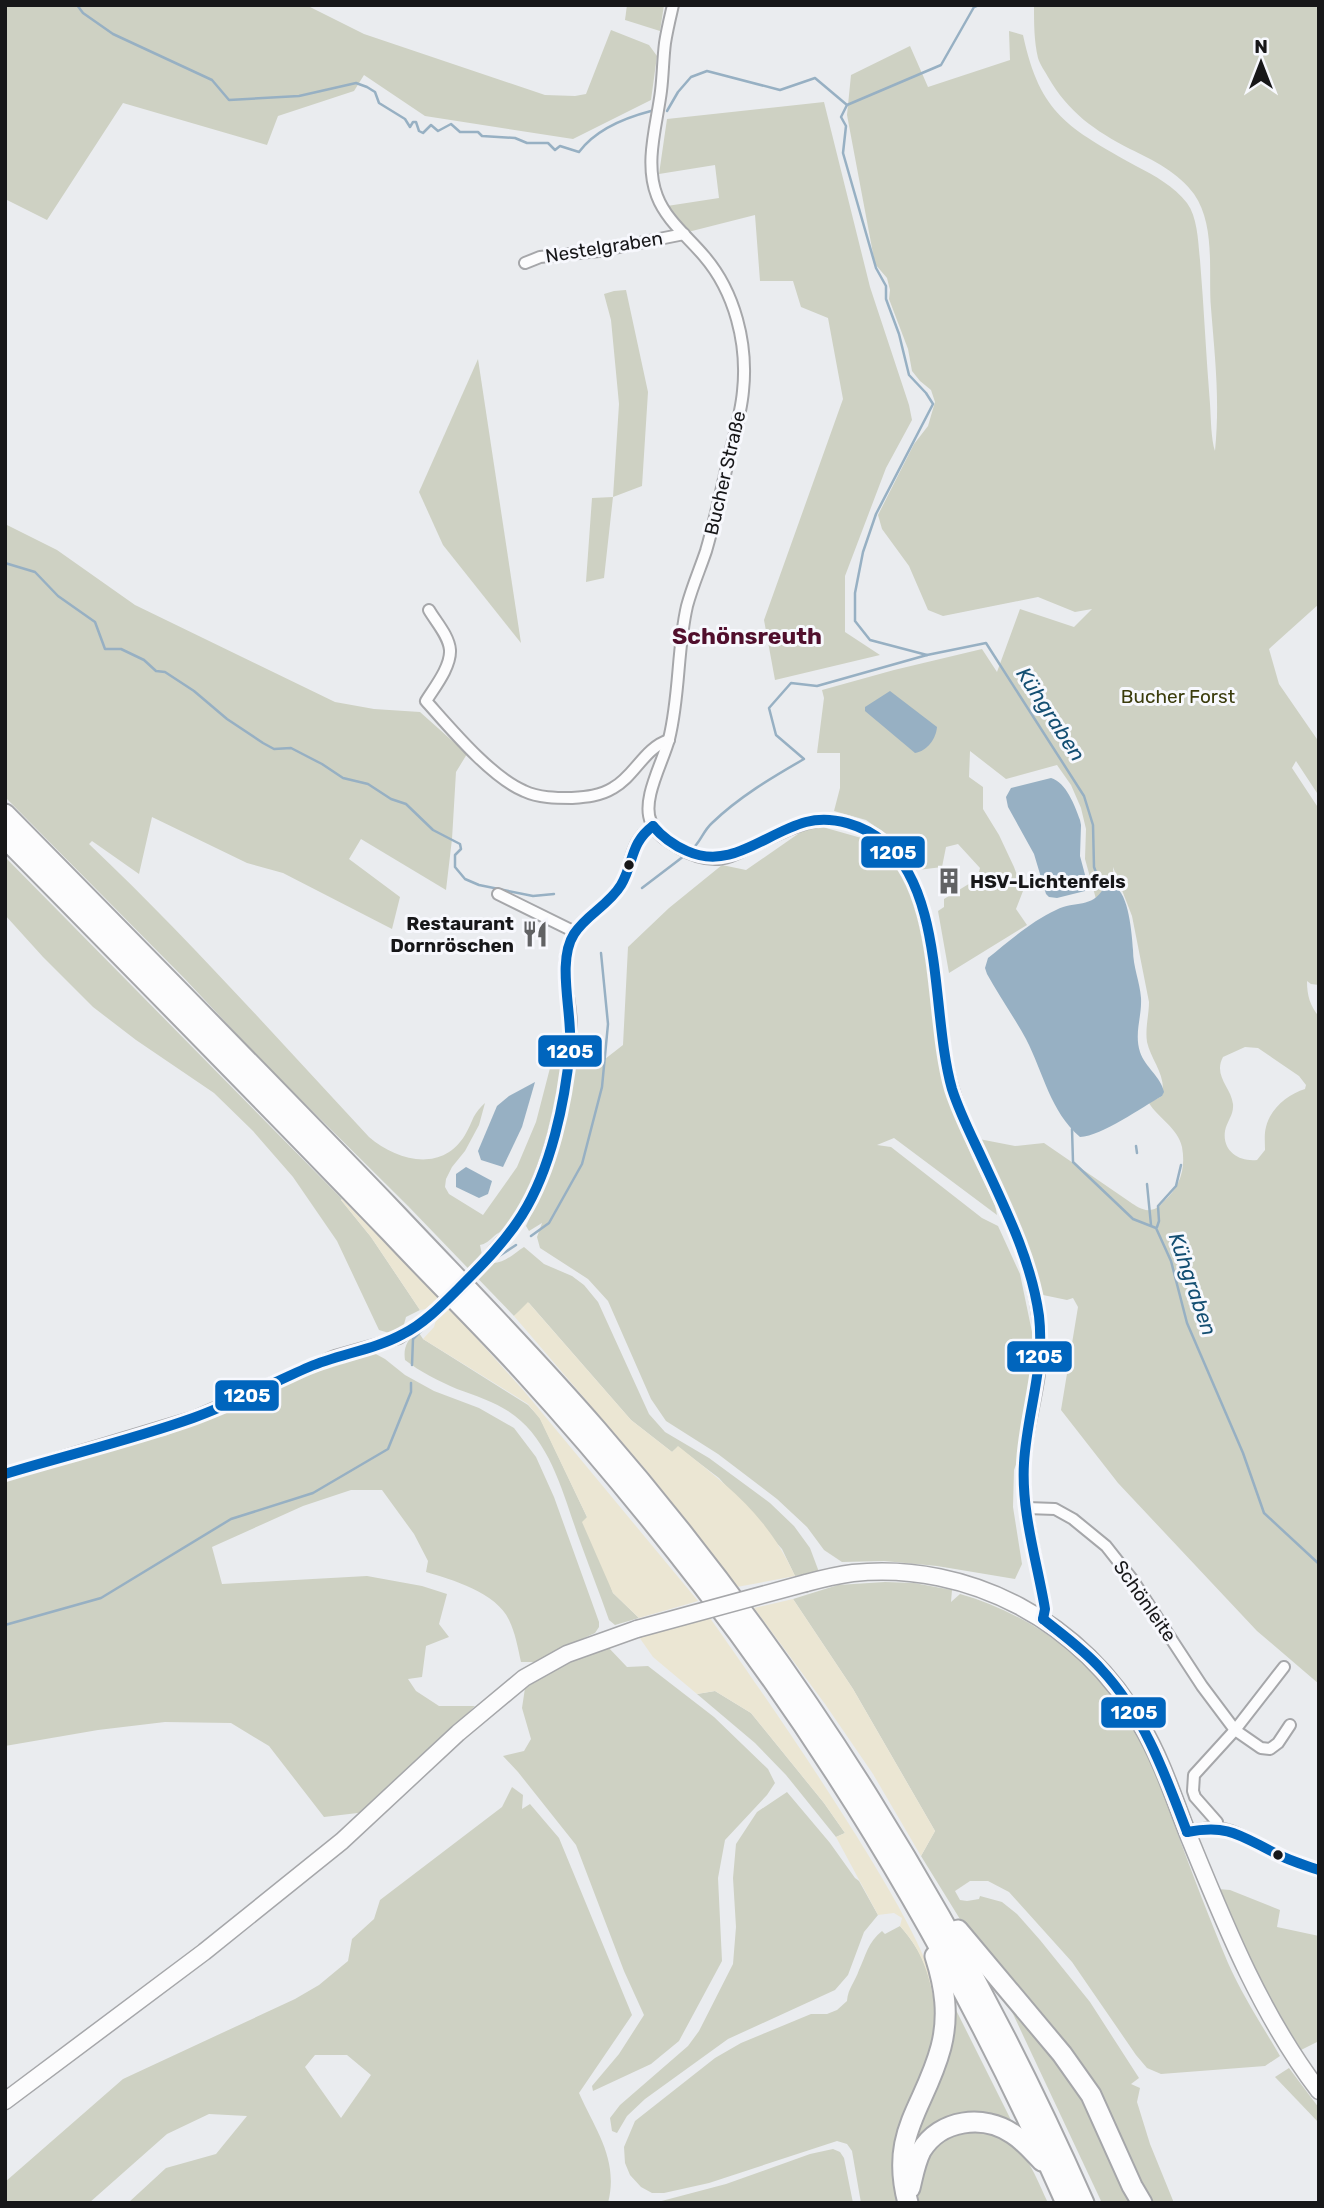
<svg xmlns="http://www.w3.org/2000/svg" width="1324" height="2208" font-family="Rubik,sans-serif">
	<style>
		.green { fill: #ced1c3; fill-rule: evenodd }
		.sand { fill: #ebe6d3 }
		.water { fill: #97b0c3 }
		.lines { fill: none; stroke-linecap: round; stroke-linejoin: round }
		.stream { stroke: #97b0c3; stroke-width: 2.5 }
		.street-tunnel { stroke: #cacccf; stroke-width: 10; stroke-dasharray: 10 5; stroke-linecap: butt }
		.street-casing { stroke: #a6a7aa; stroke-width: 14 }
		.secondary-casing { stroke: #a6a7aa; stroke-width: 19 }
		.highway-casing { stroke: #a6a7aa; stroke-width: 23 }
		.street { stroke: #fcfcfd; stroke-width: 10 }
		.secondary { stroke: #fcfcfd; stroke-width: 16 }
		.highway { stroke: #fcfcfd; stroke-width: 19 }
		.secondary-bridge-casing { stroke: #a6a7aa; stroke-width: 19; stroke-linecap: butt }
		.secondary-bridge { stroke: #fcfcfd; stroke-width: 16 }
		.bus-1-casing { stroke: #f7f8fd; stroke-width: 16 }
		.bus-1 { stroke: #0065bd; stroke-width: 10 }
		.bus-dot { fill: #171719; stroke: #f7f8fd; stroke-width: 2.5 }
		.labels { text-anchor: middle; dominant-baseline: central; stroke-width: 6; stroke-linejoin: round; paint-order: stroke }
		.street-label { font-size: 19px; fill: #171719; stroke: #f7f8fd }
		.park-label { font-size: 19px; fill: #3b3c0c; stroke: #f7f8fd }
		.poi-label { font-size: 19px; font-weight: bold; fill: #171719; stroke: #f7f8fd; text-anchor: start }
		.water-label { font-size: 21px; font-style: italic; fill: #134e72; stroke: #f7f8fd }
		.quarter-label { font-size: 23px; font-weight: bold; fill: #510f2d; stroke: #f7f8fd }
		.line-badge { stroke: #f7f8fd; stroke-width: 2.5 }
		.badge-label { font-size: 19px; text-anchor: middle; font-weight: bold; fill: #fff }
	</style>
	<rect width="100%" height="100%" fill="#eaecef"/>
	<g class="green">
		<polygon points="5,5 306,5 364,34 545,95 575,96 586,94 611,30 649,45 657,56 651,100 573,139 425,116 364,75 354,91 278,116 267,145 123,103 47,220 5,199"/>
		<polygon points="627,5 664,5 660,31 625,20"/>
		<path d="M1034 5H1319V604L1269 649 1279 684 1319 742V796L1296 761 1292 768 1319 809V985L1311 984 1307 981C1307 996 1310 1005 1319 1017V1684L1257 1631 1118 1483 1061 1410 1078 1307 1073 1298 1067 1300 1043 1295 1013 1213 979 1139 1015 1146 1044 1143 1130 1202C1136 1206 1143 1211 1150 1210 1157 1209 1160 1206 1164 1201 1180 1187 1186 1169 1182 1147 1178 1128 1158 1118 1149 1103L1162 1096C1167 1076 1151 1060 1147 1042 1145 1028 1149 1015 1149 1002L1132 916 1113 867 1114 886 1096 899 1085 859 1086 829 1081 808 1071 785 1057 765 1006 779 970 751 969 777 983 787V809L999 835 1014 867 1023 891 1016 909 1027 925 949 973 938 911 944 907V899L977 879 980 868 958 844 946 847 942 867 910 871 892 846 896 841 866 820 834 811 840 788V753H817L824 698 822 690 894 670 982 649 997 672 1020 609 1074 627 1092 609 1075 612 1038 597 943 616 928 610 909 566 882 529 878 515 914 444 928 426 935 402 931 390 920 381 912 371 908 349 889 299 890 290 887 278 875 264 847 115 851 75 910 46 928 87 1010 60 1009 31 1023 35C1040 115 1069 128 1136 166 1155 176 1174 186 1187 203 1198 218 1198 243 1200 260 1204 308 1206 356 1210 404 1211 419 1211 439 1215 451 1220 400 1215 359 1211 308 1208 272 1216 226 1194 194 1179 173 1153 160 1130 149 1094 130 1069 113 1048 77 1045 71 1040 65 1038 58 1034 41 1034 23 1034 5ZM1245 1047 1258 1048 1299 1076 1306 1085 1305 1089C1288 1094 1270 1109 1266 1127 1264 1134 1265 1143 1265 1150L1257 1160C1239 1162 1222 1151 1225 1131 1227 1121 1234 1115 1233 1104 1231 1087 1213 1076 1223 1057Z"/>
		<polygon points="824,102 870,287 909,405 912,420 886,468 845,576 845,632 880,655 775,680 764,620 843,399 828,318 801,307 793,281 760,281 755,215 688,232 667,206 719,198 715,165 659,174 667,119"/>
		<polygon points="626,290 648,392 642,486 613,497 604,578 586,582 592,498 613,497 619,404 611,320 604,294 614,291"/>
		<polygon points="478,359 521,643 443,545 419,492"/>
		<path d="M5 524 57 550 135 605 335 702 374 709 420 712 467 754 456 772 452 839 446 890 361 839 349 859 400 897 392 929 283 873 247 863 152 817 139 874 92 841 89 844C187 937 277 1038 369 1137 397 1161 442 1173 465 1135 474 1120 471 1116 485 1103L479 1125 465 1151 452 1167 446 1179 445 1187 449 1194 483 1215 517 1167 536 1122 550 1068 545 1063C547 1050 551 1043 561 1035L564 1038 562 1079 553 1118 528 1197 507 1229C493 1233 491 1243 480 1245L482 1255 486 1262C501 1267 513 1254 524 1247L544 1264 572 1276 584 1285 598 1302 649 1414 665 1432 709 1458 770 1503 794 1526 810 1548 819 1572 795 1576 782 1549 719 1478 678 1447 672 1452 631 1420 529 1303 514 1316 408 1206 261 1060 185 979 5 797Z"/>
		<path d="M819 826 879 843 896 862 905 879 925 933 935 1008 939 1060 950 1104 972 1157 995 1205 997 1215 894 1138 877 1145 891 1147 982 1218 998 1226 1020 1274 1032 1332 1033 1365 1022 1419 1017 1462 1014 1470 1013 1507 1022 1564 1015 1579 937 1566 884 1561 842 1562 824 1550 807 1527 777 1499 718 1454 666 1421 651 1399 608 1301 588 1279 540 1248 537 1237 542 1223 529 1231 526 1226C552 1169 566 1118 576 1057L605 1059 623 1045 628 947 669 908 722 865 746 870 808 827Z"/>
		<polygon points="5,857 342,1199 341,1200 371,1237 420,1310 406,1317 403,1328 389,1333 379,1330 337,1241 293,1177 253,1131 214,1093 136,1040 93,1007 43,957 5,915"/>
		<path d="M417 1330 423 1339 528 1405 540 1418 587 1517 613 1593 639 1618 615 1625 609 1620C600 1594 590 1569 581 1544 565 1501 553 1445 515 1416 497 1402 478 1397 457 1389 439 1381 420 1372 405 1360 403 1347 408 1340 417 1330Z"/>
		<path d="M374 1353 385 1359 405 1375 434 1391 479 1408 514 1428 536 1457 554 1497 599 1622V1627L595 1633 562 1648 536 1662H521C518 1648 515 1632 509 1620 497 1593 451 1579 426 1572L428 1561 414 1534 382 1490H351L303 1506 212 1547 222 1584 367 1576 422 1586 447 1594 439 1624 449 1637 426 1646 422 1677 408 1679 416 1691 439 1706H475L366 1812 324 1817 269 1746 231 1723 165 1722 98 1730 5 1746V1478L127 1442 165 1436 328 1366 345 1359Z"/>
		<path d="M885 1582 914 1583 952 1590 951 1602 960 1594C1018 1610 1075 1647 1113 1695 1143 1734 1159 1783 1176 1829 1192 1873 1210 1920 1228 1963 1242 1995 1262 2025 1280 2056L1265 2066 1161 2074 1147 2068 1136 2055 1072 1962 1009 1892 988 1881H970L955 1891 960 1900 967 1901 979 1899 980 1896 1002 1902 1017 1914 1040 1940 1090 2002 1139 2078 1131 2084 1140 2088 1137 2102 1150 2144 1174 2203H1148L1122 2154 963 1924 921 1856 935 1831 853 1689 793 1599 838 1585Z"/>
		<polygon points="607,1646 627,1667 648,1666 714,1717 768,1769 775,1783 767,1795 725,1840 718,1878 722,1961 679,2041 651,2064 593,2091 592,2086 619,2054 644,2015 624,1971 576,1845 518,1772 503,1756 524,1751 531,1739 522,1708 525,1688 568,1662"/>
		<polygon points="715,1691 751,1713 824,1803 845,1833 836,1837 786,1775 755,1743 697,1694"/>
		<path d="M512 1787 523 1795 522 1809 530 1804 559 1838 632 2015 579 2093C596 2131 619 2160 608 2203H128L166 2168 216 2154 247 2116 209 2114 167 2134 89 2203H5V2182L123 2079 295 1999 319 1985 348 1961 352 1939 374 1919 380 1900 502 1807ZM315 2055H347L371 2075 341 2118 305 2067Z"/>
		<polygon points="787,1792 830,1843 855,1878 859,1881 878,1915 864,1932 848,1975 835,1990 728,2039 645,2099 627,2116 617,2133 612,2131 610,2118 620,2105 688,2046 699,2031 733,1964 736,1927 733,1878 736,1844 757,1812"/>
		<polygon points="1218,1889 1230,1890 1280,1910 1277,1927 1319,1936 1319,2041 1299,2051 1253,1970"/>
		<path d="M900 1926C920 1949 927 1965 933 1995L935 1990 936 2026 926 2061 907 2108 899 2203H861L852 2151 847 2144 837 2141 709 2183 664 2193H652L641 2187 630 2175 625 2163 624 2147 635 2121 715 2058 741 2043 811 2014H827L837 2010 847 2001C848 1988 855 1982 859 1970 866 1955 868 1942 882 1931L885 1934Z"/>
		<polygon points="1005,1997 1036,2030 1078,2092 1134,2203 1102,2203"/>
		<polygon points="953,2009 956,2010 1011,2120 1007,2121 988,2114 913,2152 916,2126"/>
		<polygon points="1289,2068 1319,2108 1319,2123 1275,2077"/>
		<path d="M976 2129C983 2131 992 2132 999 2135 1026 2146 1036 2178 1048 2203H917L916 2191 931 2149 952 2134Z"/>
		<polygon points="833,2149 840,2152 844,2158 853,2203 654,2203 726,2184 810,2154"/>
	</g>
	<g class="sand">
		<polygon points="342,1199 462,1322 524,1391 698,1601 639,1618 613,1593 582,1522 587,1517 540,1419 528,1404 423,1339 434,1327 436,1320 432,1310 426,1309 420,1310 371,1237 341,1200"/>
		<path d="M528 1302 631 1420 672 1452 678 1446C729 1487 767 1515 795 1576L737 1587 651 1476 514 1316Z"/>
		<polygon points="793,1599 853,1689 935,1831 921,1856 873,1774 825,1704 754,1608"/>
		<path d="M710 1618C746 1669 946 1952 933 1996 927 1967 920 1949 900 1926L902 1918 894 1913 878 1915 836 1837 845 1833 824 1803 751 1713 715 1691 697 1694 653 1657 639 1637Z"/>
	</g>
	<g class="water">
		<path d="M890 691 937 727C936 739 927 751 915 753L865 711V707Z"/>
		<path d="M1051 778C1066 782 1075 806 1080 820L1081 825 1080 856 1088 886 1085 891 1057 898 1049 897 1046 894 1034 854 1008 807 1006 797 1011 788Z"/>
		<path d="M1114 886C1129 893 1132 935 1133 950 1133 967 1140 982 1141 998 1142 1017 1134 1033 1140 1052 1145 1067 1161 1077 1164 1092L1162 1096C1142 1107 1102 1136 1080 1137 1050 1111 1044 1074 1026 1039 1014 1017 999 996 987 974L985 968 988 958C1009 941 1032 921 1056 910 1076 900 1091 909 1104 888Z"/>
		<polygon points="535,1082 522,1127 503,1167 481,1160 478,1151 497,1106 509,1096"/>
		<polygon points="466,1167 492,1181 488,1194 479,1198 456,1187 456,1174"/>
	</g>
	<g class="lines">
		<g class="stream">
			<path d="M77 5 83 13 113 34 212 80 229 100 299 96 356 83 367 87 375 92 379 103 405 119 410 127 413 122H416L419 131 423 133 431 125 438 131 451 124 460 132H478L482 136 515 138 527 143H548L555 150 560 146 579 152C596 129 624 118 651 111"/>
			<polyline points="979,5 974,7 941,65 847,105 841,117 846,126 843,153 876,268 886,286 886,299 899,334 909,375 926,393 933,404 876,514 863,552 855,593 855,621 870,640 927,655 986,643 1084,796 1093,825 1094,867 1103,891"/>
			<polyline points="667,111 678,92 691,77 707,71 780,90 815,78 847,105"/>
			<polyline points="5,563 35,572 58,596 95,622 105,649 121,649 144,660 156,671 165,672 194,691 227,719 263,743 274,749 291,748 322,764 343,778 368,784 391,799 406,804 433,830 460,844 461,849 455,855 455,867 465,879 479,885 533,896 554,894"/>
			<path d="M692 849C700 843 703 831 712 823 739 797 771 778 804 759L776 735 769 708 791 683 817 686 927 655"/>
			<polyline points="642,888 684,856"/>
			<polyline points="1072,1129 1073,1162 1133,1219 1156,1228 1171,1261 1187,1323 1243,1453 1264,1513 1319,1564"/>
			<polyline points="1136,1146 1137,1153"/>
			<polyline points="1147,1184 1151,1225"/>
			<polyline points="1157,1227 1159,1221 1158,1206 1176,1186 1181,1165"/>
			<polyline points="531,1236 549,1223 582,1164 602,1087 608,1024 601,953"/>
			<polyline points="496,1258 516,1245"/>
			<polyline points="412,1365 413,1339 427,1325"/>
			<polyline points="5,1625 101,1598 231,1519 313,1493 388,1449 411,1392 411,1383"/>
		</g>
		<polyline class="street-tunnel" points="428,1318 489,1256"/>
		<g class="street-casing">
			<g id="street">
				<path d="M673 5C670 18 667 30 665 43 663 59 663 75 661 91 657 124 644 163 657 196 666 220 688 237 704 256 735 292 748 344 743 391 741 414 734 436 729 457 722 488 715 520 706 551 700 569 692 587 687 606 677 649 680 695 669 739 663 762 641 800 651 822 656 834 667 841 679 848 689 854 702 859 715 859 728 859 740 852 751 847 796 826 830 804 877 837 945 884 930 1017 953 1089 968 1138 996 1183 1015 1230 1028 1262 1037 1299 1040 1333 1045 1378 1026 1421 1024 1466 1022 1511 1038 1564 1045 1609L1043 1619"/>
				<polyline points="525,263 540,257 599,251 684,234"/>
				<path d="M429 610C436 622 449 636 450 650 451 667 434 688 426 701 451 729 491 777 524 791 539 798 556 798 572 798 586 797 600 796 613 788 635 776 644 748 669 740"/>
				<polyline points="498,894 575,932"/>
				<path d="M489 1256C504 1239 520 1221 530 1200 553 1154 570 1081 571 1030 572 1003 559 971 569 945 578 919 607 909 621 885 633 863 629 841 653 826"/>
				<polyline points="5,1474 194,1417 335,1356 399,1338 428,1318"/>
				<polyline points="1027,1508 1055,1509 1073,1519 1106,1546 1132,1579 1202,1686 1235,1730 1261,1748 1270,1749 1278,1743 1290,1725"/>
				<polyline points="1216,1828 1217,1822 1195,1797 1193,1791 1194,1775 1235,1730 1284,1667"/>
				<path d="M1187 1832C1231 1821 1239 1836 1276 1854 1290 1861 1305 1865 1319 1870"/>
			</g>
		</g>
		<g class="secondary-casing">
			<g id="secondary">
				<path d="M806 1583C821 1579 837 1575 853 1573 970 1561 1084 1623 1141 1725 1162 1760 1174 1799 1189 1837 1225 1925 1261 2015 1319 2091"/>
				<polyline points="5,2101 204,1952 342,1841 458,1733 524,1678 567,1654 637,1629"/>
			</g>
		</g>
		<g class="highway-casing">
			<g id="highway">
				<path d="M5 814C136 947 267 1080 397 1215 464 1286 533 1356 597 1430 798 1661 961 1924 1084 2203"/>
				<path d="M5 838C134 969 263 1100 390 1232 434 1279 480 1324 523 1371 586 1440 646 1512 703 1586 848 1774 970 1986 1066 2203"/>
				<polyline points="958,1930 1062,2054 1091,2095 1132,2186 1142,2203"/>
				<path d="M910 2188C913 2176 915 2163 921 2151 940 2119 984 2114 1013 2134 1024 2141 1033 2152 1042 2161"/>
				<path d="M908 2203C889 2132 925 2108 941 2047 949 2016 945 1987 935 1956"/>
			</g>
		</g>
		<use href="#street" class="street"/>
		<use href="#secondary" class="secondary"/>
		<use href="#highway" class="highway"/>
		<g class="secondary-bridge-casing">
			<polyline id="secondary-bridge" points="637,1629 806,1583"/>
		</g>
		<use href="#secondary-bridge" class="secondary-bridge"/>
		<g class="bus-1-casing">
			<g id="bus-1">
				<path d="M653 826C663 838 673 845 687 851 731 871 765 833 806 822 832 815 864 825 885 843 945 896 931 1016 952 1089 959 1111 969 1131 979 1152 1003 1204 1031 1258 1039 1316 1045 1368 1027 1412 1024 1463 1021 1512 1037 1561 1045 1609L1043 1619"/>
				<path d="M5 1474C67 1455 131 1440 193 1418 232 1404 270 1384 309 1367 339 1354 374 1350 403 1334 425 1323 443 1304 460 1287 482 1265 505 1242 522 1215 551 1169 565 1102 570 1049 573 1015 556 962 574 934 586 915 609 905 621 885 634 863 630 843 653 826"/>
				<path d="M1043 1619C1063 1635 1084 1650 1101 1669 1144 1715 1165 1774 1187 1832"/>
				<path d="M1187 1832C1230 1824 1240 1836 1277 1854 1290 1861 1305 1865 1319 1870"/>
			</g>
		</g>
		<use href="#bus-1" class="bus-1"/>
	</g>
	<defs>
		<g id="building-bare" transform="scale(2.1)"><path d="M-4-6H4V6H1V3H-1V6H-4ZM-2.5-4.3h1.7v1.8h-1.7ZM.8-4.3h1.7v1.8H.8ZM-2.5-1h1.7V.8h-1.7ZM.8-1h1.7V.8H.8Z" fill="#616264" stroke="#f7f8fd" stroke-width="2.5" paint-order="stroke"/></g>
		<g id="restaurant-bare" transform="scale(2.1)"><path d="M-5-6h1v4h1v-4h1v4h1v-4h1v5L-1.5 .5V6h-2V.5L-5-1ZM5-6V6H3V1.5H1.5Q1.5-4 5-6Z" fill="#616264" stroke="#f7f8fd" stroke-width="2.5" paint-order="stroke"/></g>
	</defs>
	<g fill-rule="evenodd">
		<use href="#building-bare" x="949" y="881"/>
		<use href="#restaurant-bare" x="535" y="934"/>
	</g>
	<g class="bus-dot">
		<circle cx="629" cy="865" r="6"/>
		<circle cx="1278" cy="1855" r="6"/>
	</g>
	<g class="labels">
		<g class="street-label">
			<text transform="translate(604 247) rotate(-9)">Nestelgraben</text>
			<text transform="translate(725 473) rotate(-77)">Bucher Straße</text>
			<text transform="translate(1145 1601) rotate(55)">Schönleite</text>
		</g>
		<g class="park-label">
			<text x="1178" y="696">Bucher Forst</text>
		</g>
		<g class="poi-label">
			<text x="970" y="881">HSV-Lichtenfels</text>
			<text x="514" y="923" text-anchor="end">Restaurant<tspan x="514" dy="22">Dornröschen</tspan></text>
		</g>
		<g class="water-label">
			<text transform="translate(1051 714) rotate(57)">Kühgraben</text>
			<text transform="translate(1193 1284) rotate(71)">Kühgraben</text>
		</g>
		<g class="quarter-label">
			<text x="747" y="636">Schönsreuth</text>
		</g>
	</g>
	<g class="line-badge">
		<rect x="860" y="835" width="66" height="34" rx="7" fill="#0065bd"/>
		<rect x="537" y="1034" width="66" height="34" rx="7" fill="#0065bd"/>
		<rect x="1006" y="1340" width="67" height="33" rx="7" fill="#0065bd"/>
		<rect x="214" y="1379" width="66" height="33" rx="7" fill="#0065bd"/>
		<rect x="1100" y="1696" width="67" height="33" rx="7" fill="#0065bd"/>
	</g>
	<g class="badge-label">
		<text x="893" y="859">1205</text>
		<text x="570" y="1058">1205</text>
		<text x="1039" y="1363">1205</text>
		<text x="247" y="1402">1205</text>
		<text x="1134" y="1719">1205</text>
	</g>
	<rect width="1324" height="2208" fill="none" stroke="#171719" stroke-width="14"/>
	<g transform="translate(1261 63)" stroke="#f7f8fd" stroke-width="5" paint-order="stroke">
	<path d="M0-5L12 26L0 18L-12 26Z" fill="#171719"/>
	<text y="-10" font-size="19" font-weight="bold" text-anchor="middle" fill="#171719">N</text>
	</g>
</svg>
